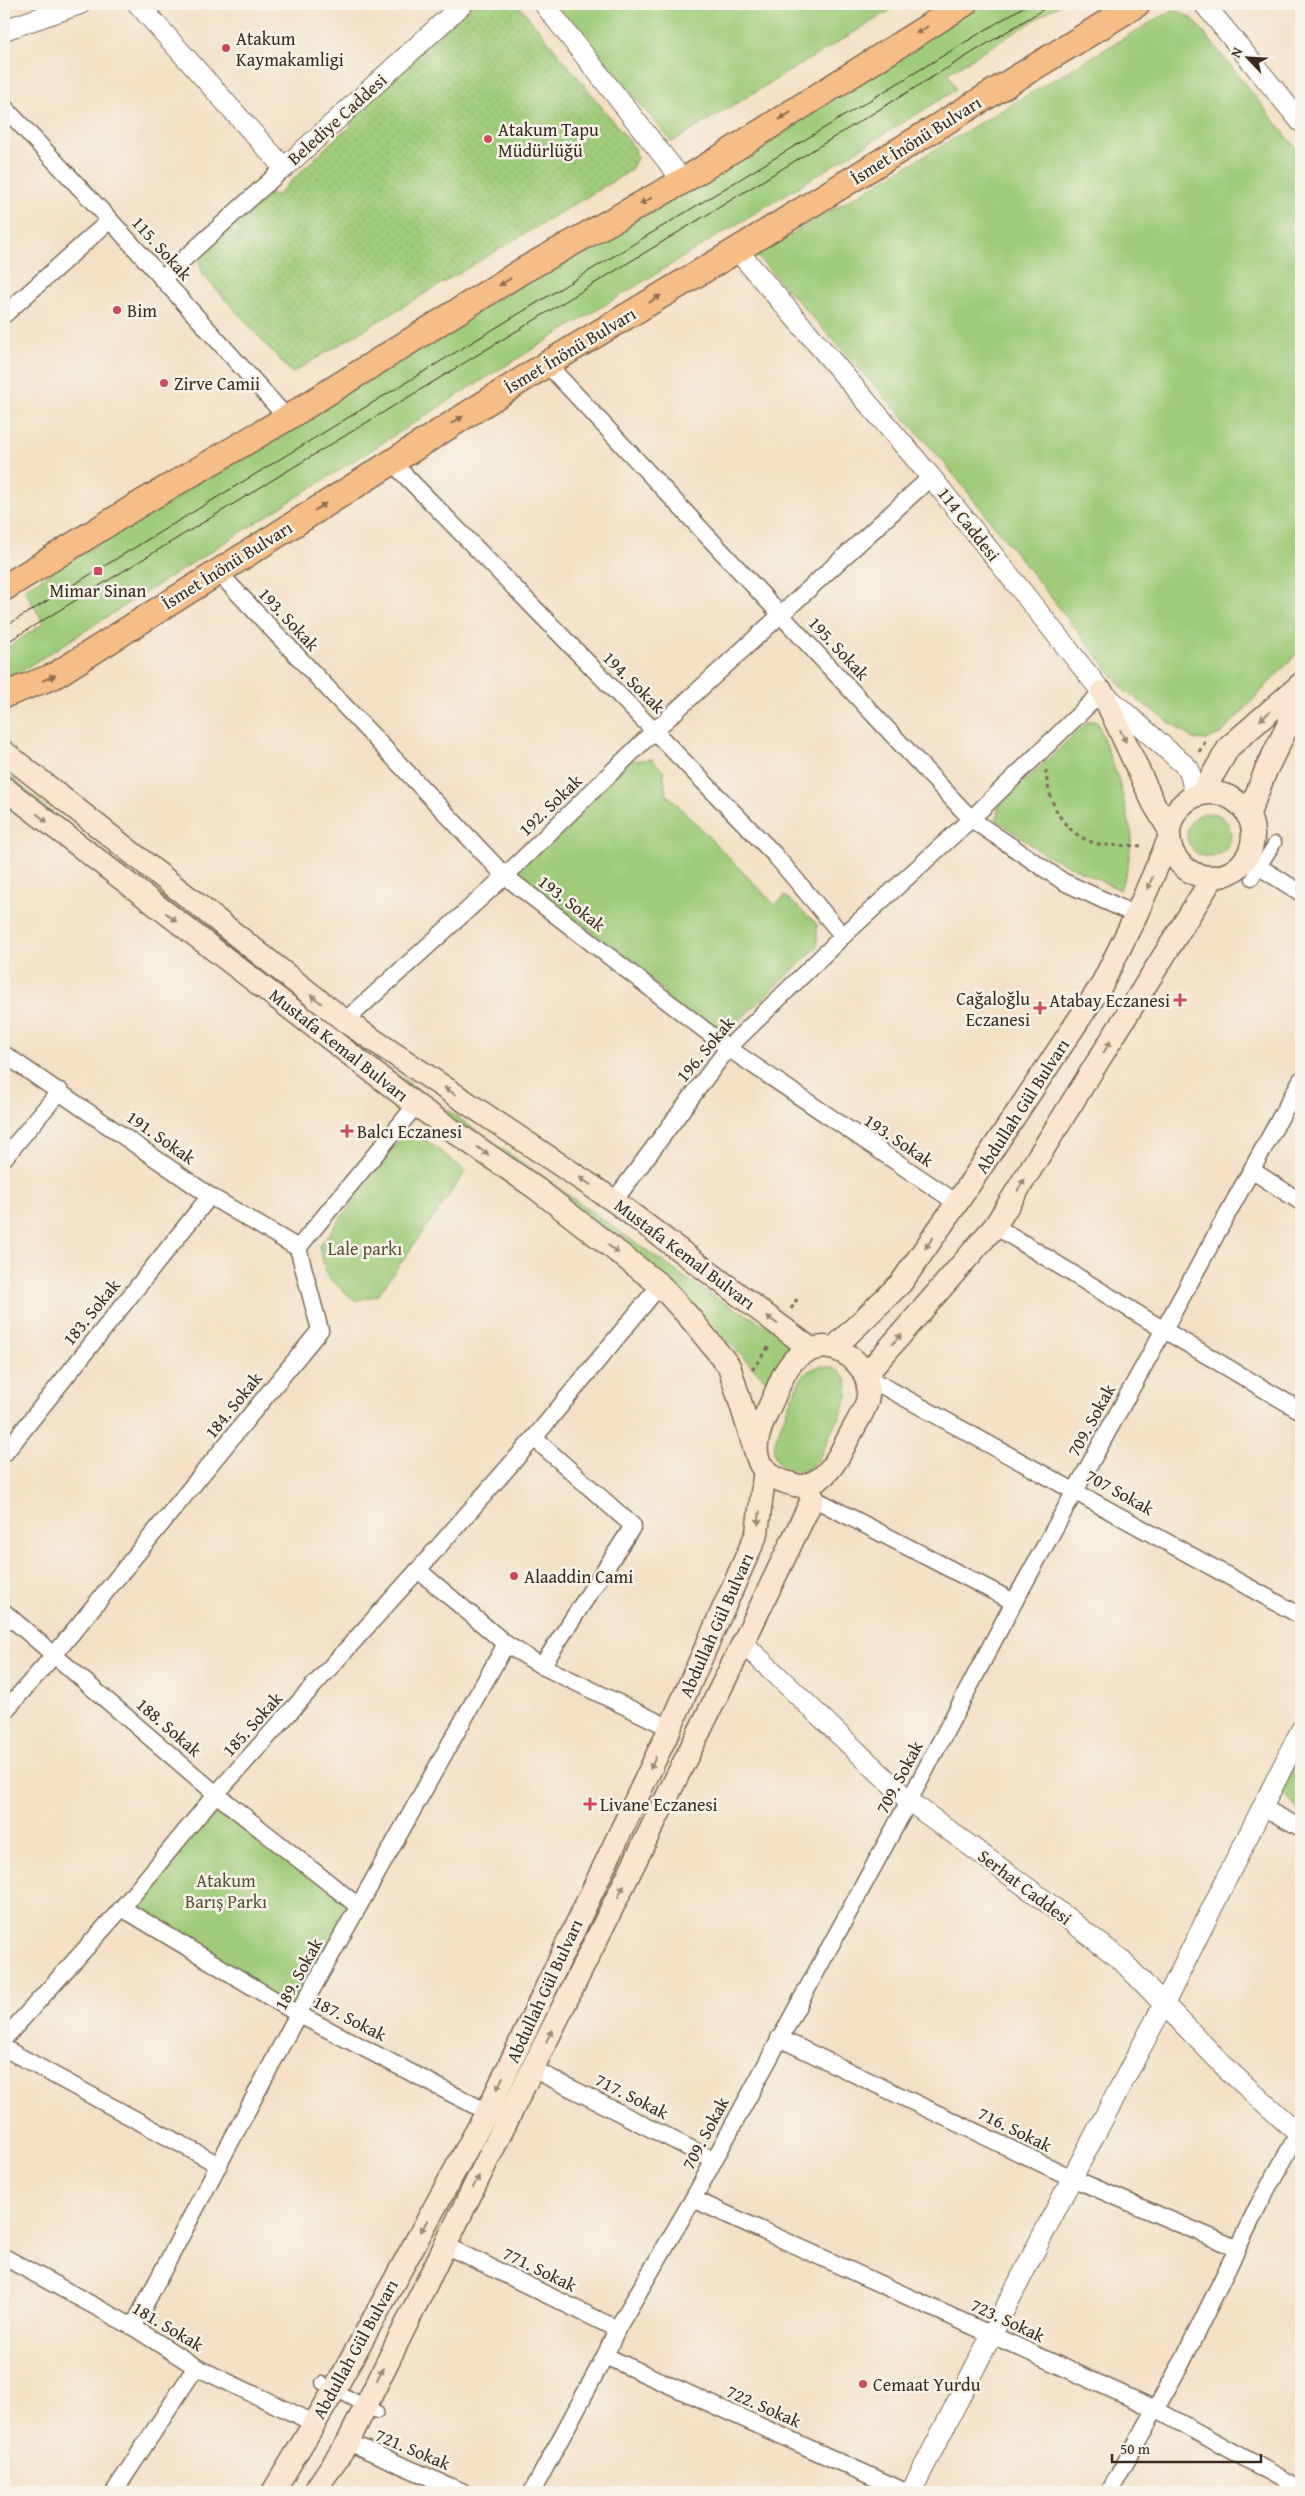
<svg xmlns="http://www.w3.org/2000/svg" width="1305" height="2496" font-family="'Gentium Book Plus',serif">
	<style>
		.green { fill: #9fcc7a; stroke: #6d7b4c }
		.garden { fill: url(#garden-dots); stroke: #6d7b4c }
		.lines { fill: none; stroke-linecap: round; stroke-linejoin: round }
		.pedestrian-casing { stroke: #7c6a58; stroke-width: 15 }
		.minor-casing { stroke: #7c6a58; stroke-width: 19 }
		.tertiary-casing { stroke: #7c6a58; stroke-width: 22 }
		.secondary-casing { stroke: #7c6a58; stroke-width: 25 }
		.primary-casing { stroke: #7c6a58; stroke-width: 28 }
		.path { stroke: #7c6a58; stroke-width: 3; stroke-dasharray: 4 4; stroke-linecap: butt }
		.pedestrian { stroke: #fff; stroke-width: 12 }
		.minor { stroke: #fff; stroke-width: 16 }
		.tertiary { stroke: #fff; stroke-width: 20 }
		.secondary { stroke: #fbe5cf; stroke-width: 22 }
		.primary { stroke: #f6be87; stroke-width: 25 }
		.tram { stroke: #3b2a1e; stroke-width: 1 }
		.oneway { fill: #8f6d4d }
		.oneway2 { fill: #9b8876 }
		.poi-dot { fill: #d1495b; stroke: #f7f3e8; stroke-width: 2 }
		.labels { text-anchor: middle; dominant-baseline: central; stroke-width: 5; stroke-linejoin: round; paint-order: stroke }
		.poi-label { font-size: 18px; fill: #3b2a1e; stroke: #f7f3e8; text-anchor: start }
		.street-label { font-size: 18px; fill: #3b2a1e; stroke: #f7f3e8 }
		.park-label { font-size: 18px; fill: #545235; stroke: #f7f3e8 }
	</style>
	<defs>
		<pattern id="garden-dots" width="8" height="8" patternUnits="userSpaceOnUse" patternTransform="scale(1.25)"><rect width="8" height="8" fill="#9fcc7a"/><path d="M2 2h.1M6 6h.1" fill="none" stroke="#8aaf69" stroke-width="1.8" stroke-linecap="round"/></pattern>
	</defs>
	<rect width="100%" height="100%" fill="#f7f3e8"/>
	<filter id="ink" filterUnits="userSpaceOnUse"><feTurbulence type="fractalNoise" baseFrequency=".02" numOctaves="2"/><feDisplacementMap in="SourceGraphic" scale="10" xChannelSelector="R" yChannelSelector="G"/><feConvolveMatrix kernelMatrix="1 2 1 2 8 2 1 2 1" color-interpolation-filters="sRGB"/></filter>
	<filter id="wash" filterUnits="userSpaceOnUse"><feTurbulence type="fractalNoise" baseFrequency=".0096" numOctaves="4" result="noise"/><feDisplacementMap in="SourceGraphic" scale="20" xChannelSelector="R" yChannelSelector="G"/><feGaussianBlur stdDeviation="1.12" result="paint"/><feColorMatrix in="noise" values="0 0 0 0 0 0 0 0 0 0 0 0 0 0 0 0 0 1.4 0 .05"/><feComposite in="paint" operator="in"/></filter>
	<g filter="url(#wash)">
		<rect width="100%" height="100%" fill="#f4e0c5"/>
		<g class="green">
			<polygon points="555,4 901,4 672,142"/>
			<polygon points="979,4 1061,4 948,73 956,90 466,390 4,682 4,650 44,623 24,589"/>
			<polygon points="1176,10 1193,19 1301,154 1301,649 1222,733 1206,740 1193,739 1125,691 943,461 756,255 1158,18"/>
			<polygon points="1089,721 1097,721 1119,781 1132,835 1128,866 1120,890 1041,852 997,820 998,806"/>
			<polygon points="652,759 663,771 666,793 775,905 785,896 817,924 817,947 741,1019 728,1034 661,998 665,992 577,920 570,926 510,875 629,761"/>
			<polygon points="4,771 65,824 366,1053 707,1293 798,1343 769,1384 685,1297 4,782"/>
			<circle cx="1209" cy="835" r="22"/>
			<polygon points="419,1135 466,1171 378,1295 355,1301 327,1276 319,1247 401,1138"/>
			<path d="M821 1366C866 1369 843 1410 831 1433 826 1444 820 1461 809 1468 802 1472 794 1473 787 1469 779 1466 773 1457 774 1448 774 1439 796 1386 802 1377 806 1371 814 1368 821 1366Z"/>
			<polygon points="1301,1749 1301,1814 1282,1791"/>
			<polygon points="216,1794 358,1906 298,2014 122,1908"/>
		</g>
		<polygon class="garden" points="473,4 518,4 635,148 637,158 630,171 292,373 203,275 198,255 266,195 277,195 340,134 352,127 346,118"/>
	</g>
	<g filter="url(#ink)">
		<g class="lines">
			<g class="pedestrian-casing">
				<g id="pedestrian">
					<polyline points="1252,879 1275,843"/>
					<polyline points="322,2383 377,2412"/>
				</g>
			</g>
			<g class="minor-casing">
				<g id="minor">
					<polyline points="4,107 110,220 287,418"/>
					<polyline points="162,279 284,168"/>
					<polyline points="4,315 110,220"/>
					<polyline points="547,364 971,819 1064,882 1136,915"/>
					<polyline points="392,462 774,854 843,936"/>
					<polyline points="217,571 505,876 728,1048 957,1203"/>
					<polyline points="1245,858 1301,893"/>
					<polyline points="345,1021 505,876 654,731 931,477"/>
					<polyline points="4,1054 210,1196 298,1248"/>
					<polyline points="4,1158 60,1091"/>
					<polyline points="1253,1171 1301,1202"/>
					<polyline points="614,1201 728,1048 843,936 971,819 1102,692"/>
					<polyline points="995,1226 1164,1330 1301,1411"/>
					<polyline points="865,1376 1301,1616"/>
					<polyline points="4,1454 210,1196"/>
					<polyline points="813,1498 1014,1602"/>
					<polyline points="418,1570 506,1644 542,1666 670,1728"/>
					<polyline points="4,1612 216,1794 358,1906"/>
					<polyline points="542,1666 633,1526 534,1438 660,1285"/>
					<polyline points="4,1712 54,1655 320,1330 298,1248 416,1105"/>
					<polyline points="1264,1808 1301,1828"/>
					<polyline points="122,1908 298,2014 487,2112"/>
					<polyline points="779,2038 1072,2178 1236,2248"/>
					<polyline points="4,2039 122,1908 216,1794 418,1570 534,1438"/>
					<polyline points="4,2048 219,2165"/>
					<polyline points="533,2069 713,2160"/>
					<polyline points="693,2199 1155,2409 1301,2489"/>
					<polyline points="445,2245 617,2329"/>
					<polyline points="4,2257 133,2327 196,2367 314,2423"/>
					<polyline points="133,2327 298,2014 506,1644"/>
					<polyline points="605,2356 906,2492"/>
					<polyline points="348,2442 463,2492"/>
					<polyline points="114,2492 196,2367"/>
					<polyline points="532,2492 605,2356 617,2329 693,2199 909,1801 1014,1602 1301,1080"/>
					<polyline points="1109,2492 1181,2364 1259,2204 1298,2134"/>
				</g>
			</g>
			<g class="tertiary-casing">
				<g id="tertiary">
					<polyline points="138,4 284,168 463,4"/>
					<polyline points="544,4 683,181"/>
					<polyline points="1204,4 1301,122"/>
					<polyline points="4,30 80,4"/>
					<polyline points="737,250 931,477 1102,692 1189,769 1195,795"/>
					<polyline points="743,1643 909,1801 1040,1897 1120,1959 1228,2070 1301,2136"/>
					<polyline points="911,2492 1072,2178 1164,2004 1301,1730"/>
				</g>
			</g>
			<g class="secondary-casing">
				<g id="secondary">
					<polyline points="1102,692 1154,804 1169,829"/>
					<polyline points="4,752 345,1021 614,1201 811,1349"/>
					<polyline points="4,788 416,1105 537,1189 660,1285 690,1318 729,1366 757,1456"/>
					<polyline points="1202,793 1229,747 1301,684"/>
					<circle cx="1211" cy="835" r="42"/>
					<polyline points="1248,816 1266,770 1301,699"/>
					<path d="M824 1347C850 1349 874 1373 867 1401 864 1412 855 1425 850 1435 839 1455 831 1477 807 1485 800 1488 789 1483 782 1481 739 1465 761 1425 774 1397 779 1385 784 1371 793 1361 802 1352 812 1348 824 1347Z"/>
					<polyline points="835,1347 901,1283 957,1203 1101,986 1136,915 1169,839"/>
					<polyline points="865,1376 995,1226 1213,877"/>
					<polyline points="273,2492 335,2389 487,2112 670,1728 757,1533 765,1469"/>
					<polyline points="314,2492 348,2442 743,1643 813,1498 805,1486"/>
				</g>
			</g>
			<g class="primary-casing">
				<g id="primary">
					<polyline points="4,588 138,505 287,418 522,271 683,181 964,4"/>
					<polyline points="4,695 54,676 547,364 737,250 1137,4"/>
				</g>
			</g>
			<g class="path">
				<polyline points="1199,752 1206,740"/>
				<path d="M1046 770C1048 806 1066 840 1105 845 1117 846 1131 845 1143 846"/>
				<polyline points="791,1309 797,1299"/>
				<polyline points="752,1370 770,1345"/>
			</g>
			<use href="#pedestrian" class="pedestrian"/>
			<use href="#minor" class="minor"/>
			<use href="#tertiary" class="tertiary"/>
			<use href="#secondary" class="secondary"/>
			<use href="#primary" class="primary"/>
			<g class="tram">
				<polyline points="4,627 1028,4"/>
				<polyline points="4,644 1052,4"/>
			</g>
		</g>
		<defs><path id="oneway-solid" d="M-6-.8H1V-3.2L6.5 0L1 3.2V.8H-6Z" transform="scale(1.25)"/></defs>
		<g class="oneway">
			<use href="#oneway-solid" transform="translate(922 30) rotate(148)"/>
			<use href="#oneway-solid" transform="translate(785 116) rotate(148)"/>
			<use href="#oneway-solid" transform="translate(646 201) rotate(151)"/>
			<use href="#oneway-solid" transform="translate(505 282) rotate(148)"/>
			<use href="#oneway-solid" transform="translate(655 299) rotate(-31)"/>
			<use href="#oneway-solid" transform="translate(457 420) rotate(-32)"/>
			<use href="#oneway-solid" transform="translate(320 507) rotate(-32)"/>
			<use href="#oneway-solid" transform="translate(49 678) rotate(-23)"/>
		</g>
		<g class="oneway2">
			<use href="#oneway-solid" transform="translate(1265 716) rotate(139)"/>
			<use href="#oneway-solid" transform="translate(1123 736) rotate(65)"/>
			<use href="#oneway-solid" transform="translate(42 818) rotate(38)"/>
			<use href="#oneway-solid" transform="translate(1150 883) rotate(113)"/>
			<use href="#oneway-solid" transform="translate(171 917) rotate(38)"/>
			<use href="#oneway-solid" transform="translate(316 999) rotate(-142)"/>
			<use href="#oneway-solid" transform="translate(1107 1047) rotate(-58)"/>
			<use href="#oneway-solid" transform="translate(450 1091) rotate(-146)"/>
			<use href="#oneway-solid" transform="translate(483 1151) rotate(35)"/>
			<use href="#oneway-solid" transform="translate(585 1181) rotate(-146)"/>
			<use href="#oneway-solid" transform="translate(1021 1185) rotate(-58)"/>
			<use href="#oneway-solid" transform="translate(929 1243) rotate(125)"/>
			<use href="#oneway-solid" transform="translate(613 1249) rotate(38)"/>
			<use href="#oneway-solid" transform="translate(772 1320) rotate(-144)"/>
			<use href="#oneway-solid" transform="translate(897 1339) rotate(-49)"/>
			<use href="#oneway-solid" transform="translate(759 1518) rotate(97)"/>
			<use href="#oneway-solid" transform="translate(653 1763) rotate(115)"/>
			<use href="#oneway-solid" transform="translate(621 1891) rotate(-64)"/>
			<use href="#oneway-solid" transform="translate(549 2036) rotate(-64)"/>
			<use href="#oneway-solid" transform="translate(500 2083) rotate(115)"/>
			<use href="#oneway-solid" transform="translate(476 2182) rotate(-63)"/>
			<use href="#oneway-solid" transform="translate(424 2226) rotate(119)"/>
			<use href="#oneway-solid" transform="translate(380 2374) rotate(-63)"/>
		</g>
	</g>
	<g class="poi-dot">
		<circle cx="226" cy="48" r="5"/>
		<circle cx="488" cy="139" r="5"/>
		<circle cx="117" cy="310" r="5"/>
		<circle cx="164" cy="383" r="5"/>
		<rect x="93" y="566" width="10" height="10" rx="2.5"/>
		<path d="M1177.5 992.5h5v5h5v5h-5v5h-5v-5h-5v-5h5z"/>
		<path d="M1037.5 1000.5h5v5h5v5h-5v5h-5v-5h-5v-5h5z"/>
		<path d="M344.5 1123.5h5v5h5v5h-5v5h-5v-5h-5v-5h5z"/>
		<circle cx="514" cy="1576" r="5"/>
		<path d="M587.5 1796.5h5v5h5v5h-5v5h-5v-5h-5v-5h5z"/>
		<circle cx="863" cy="2384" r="5"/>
	</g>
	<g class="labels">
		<g class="poi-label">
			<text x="236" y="38">Atakum<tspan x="236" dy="21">Kaymakamligi</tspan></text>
			<text x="498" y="129">Atakum Tapu<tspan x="498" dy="21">Müdürlüğü</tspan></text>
			<text x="127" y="310">Bim</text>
			<text x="174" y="383">Zirve Camii</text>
			<text x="98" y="590" text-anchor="middle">Mimar Sinan</text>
			<text x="1030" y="998" text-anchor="end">Cağaloğlu<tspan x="1030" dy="21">Eczanesi</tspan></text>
			<text x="1170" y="1000" text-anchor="end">Atabay Eczanesi</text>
			<text x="357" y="1131">Balcı Eczanesi</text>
			<text x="524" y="1576">Alaaddin Cami</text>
			<text x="600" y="1804">Livane Eczanesi</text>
			<text x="873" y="2384">Cemaat Yurdu</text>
		</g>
		<g class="street-label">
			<text transform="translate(337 119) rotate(-42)">Belediye Caddesi</text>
			<text transform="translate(916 140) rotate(-32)">İsmet İnönü Bulvarı</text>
			<text transform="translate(162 248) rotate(48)">115. Sokak</text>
			<text transform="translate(570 350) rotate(-31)">İsmet İnönü Bulvarı</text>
			<text transform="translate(969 524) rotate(52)">114 Caddesi</text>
			<text transform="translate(227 565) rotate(-32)">İsmet İnönü Bulvarı</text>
			<text transform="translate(289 619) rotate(47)">193. Sokak</text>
			<text transform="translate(839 648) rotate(47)">195. Sokak</text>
			<text transform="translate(634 682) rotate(45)">194. Sokak</text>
			<text transform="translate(550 805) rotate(-44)">192. Sokak</text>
			<text transform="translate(572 903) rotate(38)">193. Sokak</text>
			<text transform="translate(339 1045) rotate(38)">Mustafa Kemal Bulvarı</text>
			<text transform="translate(705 1049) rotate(-50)">196. Sokak</text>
			<text transform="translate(1022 1106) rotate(-57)">Abdullah Gül Bulvarı</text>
			<text transform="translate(161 1137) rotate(35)">191. Sokak</text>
			<text transform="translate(899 1140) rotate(34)">193. Sokak</text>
			<text transform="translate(685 1254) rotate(37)">Mustafa Kemal Bulvarı</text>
			<text transform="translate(91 1312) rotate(-51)">183. Sokak</text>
			<text transform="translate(233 1405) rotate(-51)">184. Sokak</text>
			<text transform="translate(1091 1420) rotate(-61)">709. Sokak</text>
			<text transform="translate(1120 1492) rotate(29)">707 Sokak</text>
			<text transform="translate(716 1625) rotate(-66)">Abdullah Gül Bulvarı</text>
			<text transform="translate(252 1724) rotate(-48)">185. Sokak</text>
			<text transform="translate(169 1727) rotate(41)">188. Sokak</text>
			<text transform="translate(899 1777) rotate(-62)">709. Sokak</text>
			<text transform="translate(1025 1887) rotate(37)">Serhat Caddesi</text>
			<text transform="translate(298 1974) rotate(-61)">189. Sokak</text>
			<text transform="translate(544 1991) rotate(-65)">Abdullah Gül Bulvarı</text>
			<text transform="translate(350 2018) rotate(27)">187. Sokak</text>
			<text transform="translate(632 2096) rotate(27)">717. Sokak</text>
			<text transform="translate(1015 2129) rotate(26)">716. Sokak</text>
			<text transform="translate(705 2133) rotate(-62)">709. Sokak</text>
			<text transform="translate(540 2269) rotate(26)">771. Sokak</text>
			<text transform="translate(1008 2320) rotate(25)">723. Sokak</text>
			<text transform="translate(168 2326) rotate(31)">181. Sokak</text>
			<text transform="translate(355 2349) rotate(-61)">Abdullah Gül Bulvarı</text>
			<text transform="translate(764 2406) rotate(24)">722. Sokak</text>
			<text transform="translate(413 2449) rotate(23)">721. Sokak</text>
		</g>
		<g class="park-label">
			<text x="365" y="1248">Lale parkı</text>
			<text x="226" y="1880">Atakum<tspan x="226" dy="21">Barış Parkı</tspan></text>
		</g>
	</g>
	<rect width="1305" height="2496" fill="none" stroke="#f7f3e8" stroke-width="20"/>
	<g transform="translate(1248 58) rotate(295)" stroke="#f7f3e8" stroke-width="4" paint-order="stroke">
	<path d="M0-4L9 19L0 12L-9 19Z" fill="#3b2a1e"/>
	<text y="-8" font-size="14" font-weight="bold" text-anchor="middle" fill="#3b2a1e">N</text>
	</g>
	<path d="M1112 2454v8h149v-8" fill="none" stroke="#3b2a1e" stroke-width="2.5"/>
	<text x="1120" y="2454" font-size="15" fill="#3b2a1e" stroke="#f7f3e8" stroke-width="4" paint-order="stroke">50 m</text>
</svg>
